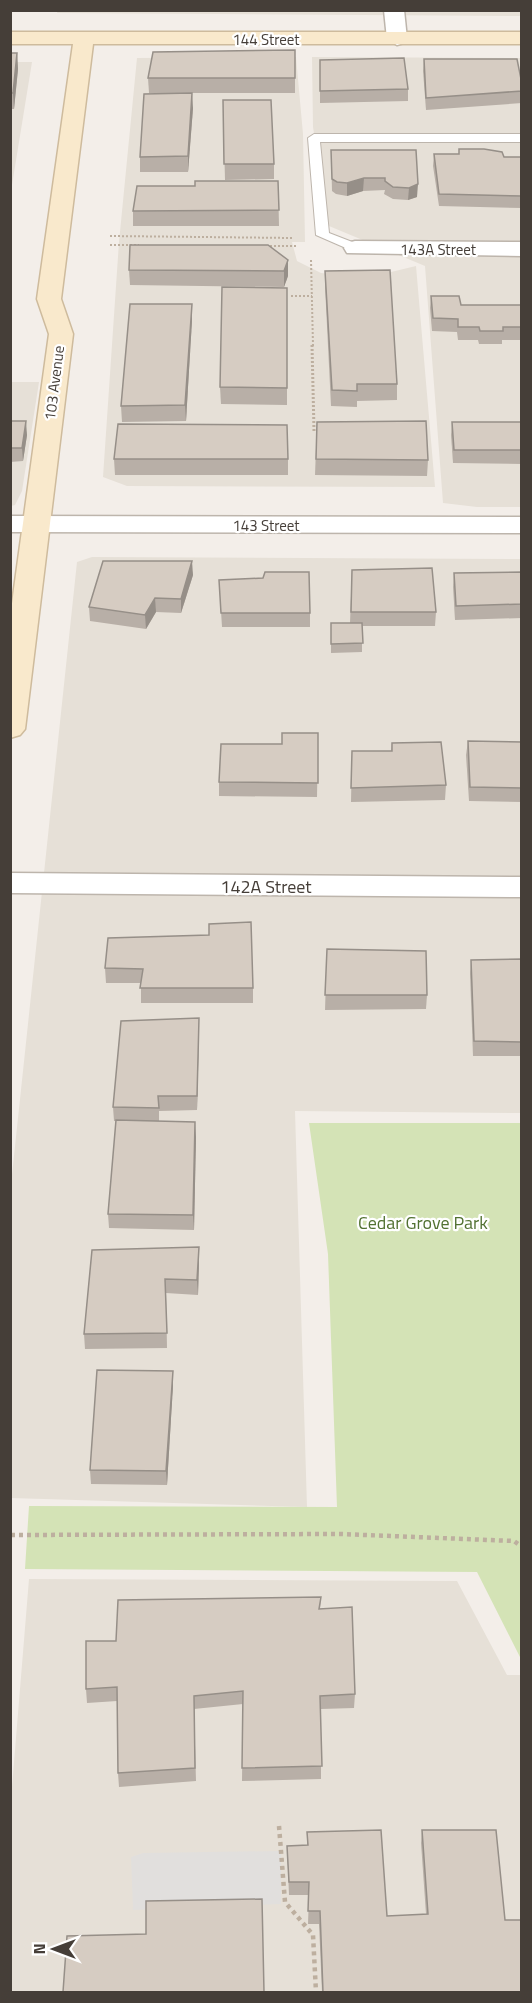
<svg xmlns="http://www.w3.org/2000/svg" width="532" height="2003" font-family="'Titillium Web',sans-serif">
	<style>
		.residential { fill: #e6e0d7 }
		.green { fill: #d4e3b6 }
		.parking { fill: #e1dfdd }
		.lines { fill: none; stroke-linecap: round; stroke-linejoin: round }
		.lane-casing { stroke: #bdb5ac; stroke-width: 2 }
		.street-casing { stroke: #bdb5ac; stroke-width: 3 }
		.secondary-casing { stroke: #cebb9d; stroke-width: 3 }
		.path-far2 { stroke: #bdaf9f; stroke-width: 2; stroke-dasharray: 2 2; stroke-linecap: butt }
		.path-far1 { stroke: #bdaf9f; stroke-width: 3; stroke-dasharray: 2 2; stroke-linecap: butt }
		.path { stroke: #bdaf9f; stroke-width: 4.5; stroke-dasharray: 4 4; stroke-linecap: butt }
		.lane { fill: #fff; fill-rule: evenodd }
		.street { fill: #fff; fill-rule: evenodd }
		.secondary { fill: #f9e9cc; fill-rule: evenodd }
		.wall { fill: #b8afa7 }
		.shaded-wall { fill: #968f88 }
		.building { fill: #d6ccc2; stroke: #968f88; stroke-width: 1.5 }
		.labels { text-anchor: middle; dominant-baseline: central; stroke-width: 4.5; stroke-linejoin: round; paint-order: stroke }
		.far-street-label { font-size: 15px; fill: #453e38; stroke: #fff }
		.street-label { font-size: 18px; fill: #453e38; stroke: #fff }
		.park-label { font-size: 18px; fill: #517131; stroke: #fff }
	</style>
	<rect width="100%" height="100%" fill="#f3eee9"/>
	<g class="residential">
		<polygon points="58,10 522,11 521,16 57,13"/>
		<polygon points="296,57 303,134 305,242 292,242 297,261 321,273 366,278 416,266 435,487 127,486 103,477 119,242 137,58"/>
		<polygon points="312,57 521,58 521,507 477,507 443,503 425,266 329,226 313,127"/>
		<polygon points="11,62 32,62 11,191"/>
		<polygon points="10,382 39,382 22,491 15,505 11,506"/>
		<polygon points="92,557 521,559 521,1113 295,1111 307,1507 11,1498 11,1184 77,562"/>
		<polygon points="29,1579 457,1581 507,1675 521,1675 521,1992 11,1992 11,1799"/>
	</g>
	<polygon class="green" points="309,1123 521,1123 521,1659 477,1572 25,1569 29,1506 337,1507 328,1254"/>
	<polygon class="parking" points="281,1851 281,1904 133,1910 131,1857 143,1853"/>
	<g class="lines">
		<g class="lane-casing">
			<polygon id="lane" points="314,134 522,134 522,142 320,142 329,233 360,245 360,251 355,252 316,235 308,138"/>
		</g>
		<g class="street-casing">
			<g id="street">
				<polygon points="384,10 404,10 407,39 404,43 397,45 387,39"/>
				<polygon points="355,241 522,242 522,256 347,253 344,248 347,243"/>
				<polygon points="10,516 522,517 522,533 10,532"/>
				<polygon points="10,873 522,877 522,897 10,893"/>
			</g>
		</g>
		<g class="secondary-casing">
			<polygon id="secondary" points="10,32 522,32 522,44 93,44 61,299 73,334 25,729 20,735 10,738 10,618 49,334 37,299 73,44 10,44"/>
		</g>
		<g class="path-far2">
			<polyline points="110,236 293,238"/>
			<polyline points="110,245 139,245"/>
			<polyline points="266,246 296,246"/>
			<polyline points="311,260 313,346"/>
			<polyline points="291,296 312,296"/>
		</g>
		<polyline class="path-far1" points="312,345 314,431"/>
		<g class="path">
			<polyline points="11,1535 341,1534 514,1541 522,1547"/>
			<polyline points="279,1826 285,1902 313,1935 316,1992"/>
		</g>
		<use href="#lane" class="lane"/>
		<use href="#street" class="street"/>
		<use href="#secondary" class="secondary"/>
	</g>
	<g class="wall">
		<polygon points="295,50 295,93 149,93 148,78"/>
		<polygon points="10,53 17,53 18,69 14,109 10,109"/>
		<polygon points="424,59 522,84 522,103 426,110 423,71"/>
		<polygon points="320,60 408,89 408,101 320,103"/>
		<polygon points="223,100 274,164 274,179 225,180"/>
		<polygon points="193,108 188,172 140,172 140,157"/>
		<polygon points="331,150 416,150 417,197 408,200 393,199 384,194 385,190 363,191 347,196 336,194 332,191"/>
		<polygon points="434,154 504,157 522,157 522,208 439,206 433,166"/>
		<polygon points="278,181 279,226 133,226 133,211 195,186"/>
		<polygon points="288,260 288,276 284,287 130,285 129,270"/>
		<polygon points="325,271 397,384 397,400 357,401 357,407 331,406 325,286"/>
		<polygon points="287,288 287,405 221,404 220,387"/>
		<polygon points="431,296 461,305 522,305 522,340 502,340 502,344 479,344 478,340 458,340 457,332 432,331 430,308"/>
		<polygon points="192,320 186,421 122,422 121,406"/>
		<polygon points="10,421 27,435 23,461 10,462"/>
		<polygon points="317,422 428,460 427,476 315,475"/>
		<polygon points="452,422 522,422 522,464 453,463 451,435"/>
		<polygon points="114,459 288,459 288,475 115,475"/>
		<polygon points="352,570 436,612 435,626 362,626 362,652 331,653 331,631 350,623"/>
		<polygon points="522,572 522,618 455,620 453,587 454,573"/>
		<polygon points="193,575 181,613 156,612 146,629 90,621 89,607"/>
		<polygon points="219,580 310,613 310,627 222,627"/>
		<polygon points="318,733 317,797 219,796 219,782 282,744"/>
		<polygon points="468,741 522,742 522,802 469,801 466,755"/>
		<polygon points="392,743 446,785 445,800 351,802 352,751 391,751"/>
		<polygon points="108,938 253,988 253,1003 141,1003 141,983 106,983 105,968"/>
		<polygon points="327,949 427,995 426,1009 325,1010"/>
		<polygon points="522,959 522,1056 473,1056 470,974 471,960"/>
		<polygon points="199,1018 197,1110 159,1111 159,1121 196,1137 194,1230 109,1228 108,1214 116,1121 114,1121 113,1107"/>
		<polygon points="92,1250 199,1261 198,1295 166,1293 167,1348 85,1349 84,1334"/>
		<polygon points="173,1371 173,1385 167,1485 91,1484 90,1470"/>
		<polygon points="321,1597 320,1609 355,1694 354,1708 321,1709 321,1779 242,1781 243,1704 194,1709 196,1781 119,1787 118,1773 117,1701 87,1703 86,1689 116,1641"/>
		<polygon points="422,1830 505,1920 522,1992 322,1992 319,1924 308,1924 309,1895 289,1895 287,1846 307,1845 307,1832 387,1916 426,1914 421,1843"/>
	</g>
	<g class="shaded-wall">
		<polygon points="17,53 18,69 14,109 13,93"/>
		<polygon points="192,93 193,108 188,172 188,156"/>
		<polygon points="364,178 363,191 347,196 347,183"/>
		<polygon points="418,184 417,197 408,200 409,188"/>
		<polygon points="288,260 288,276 284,287 284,271"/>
		<polygon points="192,304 192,320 186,421 185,405"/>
		<polygon points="26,421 27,435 23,461 22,448"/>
		<polygon points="192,561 193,575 181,613 181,599"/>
		<polygon points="155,598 156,612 146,629 145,615"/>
		<polygon points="199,1018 199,1033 197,1110 197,1096"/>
		<polygon points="195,1122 196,1137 194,1230 193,1215"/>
		<polygon points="199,1247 199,1261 198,1295 197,1280"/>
		<polygon points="173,1371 173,1385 167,1485 166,1471"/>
	</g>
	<g class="building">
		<polygon points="295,50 295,78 148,78 153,52"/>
		<polygon points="10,53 17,53 13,93 10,93"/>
		<polygon points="404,58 408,89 320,91 320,60"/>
		<polygon points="424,59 517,59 522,84 522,91 426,98"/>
		<polygon points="192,93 188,156 140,157 144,94"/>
		<polygon points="223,100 271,100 274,164 224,164"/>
		<polygon points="459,149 484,149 502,152 504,157 522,157 522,196 439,194 434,154 459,154"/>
		<polygon points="331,150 416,150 418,184 409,188 393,187 385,181 385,178 364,178 347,183 337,182 332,179"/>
		<polygon points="195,181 278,181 279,210 133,211 137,186 195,186"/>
		<polygon points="130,245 268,245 288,260 284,271 129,270"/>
		<polygon points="390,270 397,384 357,384 357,391 332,390 325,271"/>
		<polygon points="222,287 287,288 287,388 220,387"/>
		<polygon points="431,296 459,296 461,305 522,305 522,327 503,327 503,331 480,331 479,327 458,327 458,319 433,318"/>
		<polygon points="130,304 192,304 185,405 121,406"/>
		<polygon points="10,421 26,421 22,448 10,448"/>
		<polygon points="426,421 428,460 316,459 317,422"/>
		<polygon points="452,422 522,422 522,450 454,450"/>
		<polygon points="118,424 287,425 288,459 114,459"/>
		<polygon points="103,561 192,561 181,599 155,598 145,615 89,607"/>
		<polygon points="432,568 436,612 351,612 352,570"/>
		<polygon points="265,572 309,572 310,613 221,613 219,580 263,578"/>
		<polygon points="522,572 522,604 456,606 454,573"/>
		<polygon points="331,623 362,623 363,643 331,644"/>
		<polygon points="282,733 318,733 318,783 219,782 221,744 282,744"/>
		<polygon points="468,741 522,742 522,788 470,787"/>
		<polygon points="441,742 446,785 351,788 352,751 392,751 392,743"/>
		<polygon points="251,922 253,988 140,988 143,969 105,968 108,938 209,935 209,924"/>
		<polygon points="327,949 426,951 427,995 325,995"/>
		<polygon points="522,959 522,1042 474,1041 471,960"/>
		<polygon points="199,1018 197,1096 158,1096 159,1108 113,1107 121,1021"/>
		<polygon points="116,1120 195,1122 193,1215 108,1214"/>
		<polygon points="199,1247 197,1280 165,1279 167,1333 84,1334 92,1250"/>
		<polygon points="97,1370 173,1371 166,1471 90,1470"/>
		<polygon points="321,1597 319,1609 352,1607 355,1694 320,1696 322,1766 242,1768 243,1691 194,1696 195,1768 118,1773 117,1687 86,1689 86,1641 116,1641 118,1600"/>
		<polygon points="381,1830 387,1916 428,1914 422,1830 496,1830 505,1920 522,1920 522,1992 323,1992 320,1911 308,1911 309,1882 289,1882 287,1846 308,1845 307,1832"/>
		<polygon points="262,1899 264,1992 63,1992 67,1936 146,1934 146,1901"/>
	</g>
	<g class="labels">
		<g class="far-street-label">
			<text x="266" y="39">144 Street</text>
			<text x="438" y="249">143A Street</text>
			<text transform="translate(54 383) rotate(-83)">103 Avenue</text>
			<text x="266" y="525">143 Street</text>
		</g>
		<g class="street-label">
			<text x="266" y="886">142A Street</text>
		</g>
		<g class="park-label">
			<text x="423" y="1222">Cedar Grove Park</text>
		</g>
	</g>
	<rect width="532" height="2003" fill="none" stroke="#453e38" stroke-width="24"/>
	<g transform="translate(54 1949) rotate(270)" stroke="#ffffff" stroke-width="4.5" paint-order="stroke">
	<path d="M0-4.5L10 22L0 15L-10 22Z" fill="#453e38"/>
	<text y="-9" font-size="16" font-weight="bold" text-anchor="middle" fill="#453e38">N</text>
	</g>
</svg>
